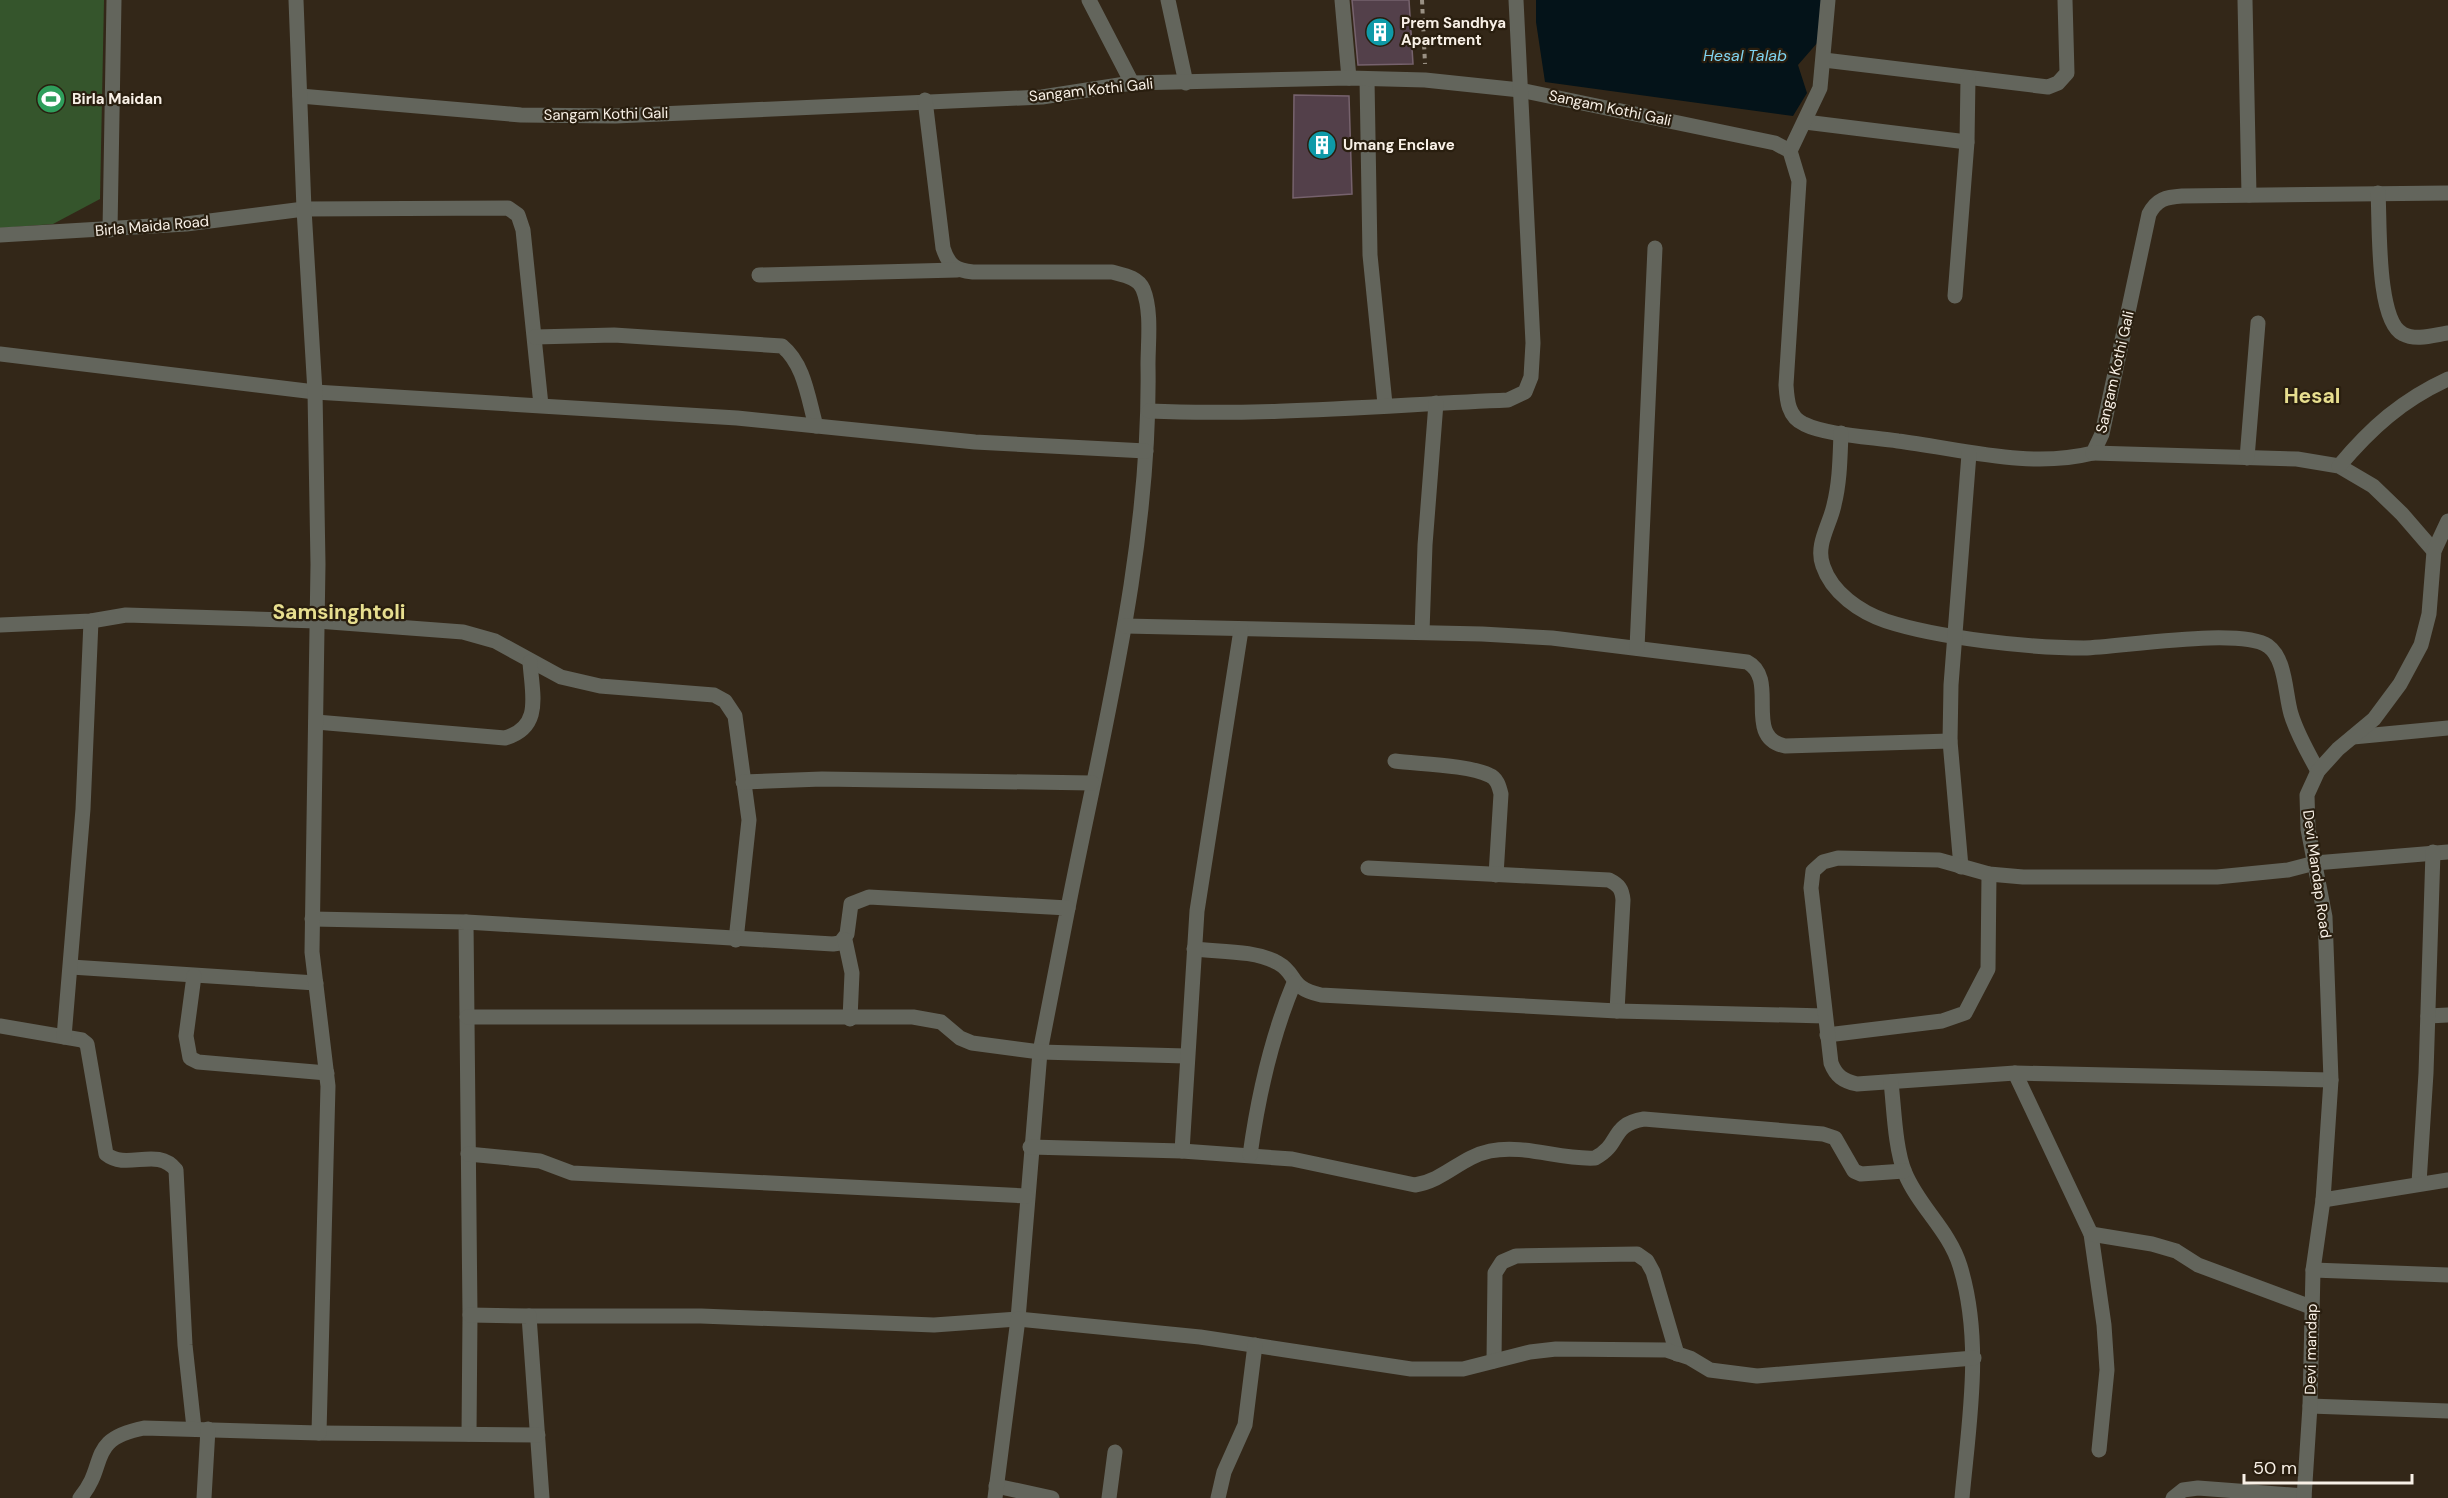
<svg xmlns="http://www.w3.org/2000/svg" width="2448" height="1498" font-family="'DM Sans',sans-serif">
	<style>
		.green { fill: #35552c }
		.water { fill: #041319 }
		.building { fill: #53404a; stroke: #76626d; stroke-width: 1.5 }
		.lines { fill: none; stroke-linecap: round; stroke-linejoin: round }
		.path { stroke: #999083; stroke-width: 4; stroke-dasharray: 4.5 4.5; stroke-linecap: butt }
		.minor { stroke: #63655c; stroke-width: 15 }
		.labels { text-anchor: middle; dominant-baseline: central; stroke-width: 4.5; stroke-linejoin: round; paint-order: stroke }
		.poi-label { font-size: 15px; font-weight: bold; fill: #f8f0e6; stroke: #291e0f; text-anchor: start }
		.street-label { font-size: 15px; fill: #f8f0e6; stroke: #291e0f }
		.water-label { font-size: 16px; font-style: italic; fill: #80d4f1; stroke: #291e0f }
		.district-label { font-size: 21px; font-weight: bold; fill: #e7de8f; stroke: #291e0f }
	</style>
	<rect width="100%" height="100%" fill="#332718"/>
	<polygon class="green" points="0,0 104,0 100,199 53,224 0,228"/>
	<polygon class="water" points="1536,0 1822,0 1818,42 1798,65 1807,93 1793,116 1545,82 1536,22"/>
	<g class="building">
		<polygon points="1352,0 1409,0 1413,64 1358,65"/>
		<polygon points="1294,95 1349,96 1352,194 1293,198"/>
	</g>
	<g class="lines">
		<polyline class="path" points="1422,0 1425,64"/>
		<g class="minor">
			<polyline points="1089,0 1132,83"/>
			<polyline points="1168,0 1186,83"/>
			<polyline points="1342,0 1349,78"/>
			<polyline points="2245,0 2249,195"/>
			<polyline points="1824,60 2048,87 2058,83 2067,73 2065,0"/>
			<polyline points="1367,79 1370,255 1385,404"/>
			<path d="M300 96 521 115 615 116 1042 97 1132 83 1349 78 1425 80 1520 90 1775 143 1790 151 1799 181 1786 385C1787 400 1788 417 1804 424 1826 435 1872 437 1898 441 1961 449 2029 469 2093 453L2102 434 2149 214C2157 199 2166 197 2182 196L2448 193"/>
			<path d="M925 100 943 248C949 266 955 270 973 272H1112C1123 275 1138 277 1143 289 1152 311 1148 342 1148 365 1151 549 1103 729 1068 908"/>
			<polyline points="1805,122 1967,142"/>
			<polyline points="1790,151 1820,88 1828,0"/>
			<path d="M2378 193C2380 222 2376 321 2403 334 2416 341 2434 335 2448 333"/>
			<polyline points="110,230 114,0"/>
			<polyline points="0,235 186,224 304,209 508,208 518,215 523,230 541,405"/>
			<polyline points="759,275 957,270"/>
			<polyline points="1955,296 1967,142 1968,78"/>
			<path d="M535 337 614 335 782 346C805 365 808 399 816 426"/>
			<polyline points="0,354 315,392 737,418 975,442 1146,451"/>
			<path d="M1149 411C1268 416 1388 405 1508 400L1525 392 1531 377 1533 343 1516 0"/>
			<path d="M1841 433C1840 457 1840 481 1834 505 1830 525 1815 545 1823 566 1832 593 1860 612 1886 621 1938 638 2029 648 2084 648 2122 647 2240 627 2268 646 2286 659 2285 694 2291 714 2297 734 2308 753 2318 771"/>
			<polyline points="2093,453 2297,459 2339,466 2373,486 2402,514 2434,551"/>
			<polyline points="2247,458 2258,323"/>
			<path d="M2339 466C2371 428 2402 400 2448 379"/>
			<polyline points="0,625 91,621 126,615 317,621 463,632 495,641 561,677 600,686 714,695 725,701 735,716 749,820 736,940"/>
			<path d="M1125 626 1482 634 1552 638 1747 662C1780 679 1742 737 1785 746L1950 741"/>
			<polyline points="1422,632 1425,545 1436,403"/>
			<polyline points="1637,648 1655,248"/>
			<path d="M316 722 505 738C543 727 532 694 530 662"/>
			<polyline points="2353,737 2448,728"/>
			<path d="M1395 761C1419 764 1469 765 1489 775 1497 778 1499 786 1501 794L1496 875"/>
			<polyline points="743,782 822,779 1092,783"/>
			<polyline points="1961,867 1950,741 1951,685 1969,454"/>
			<path d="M1368 868 1609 880C1619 885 1622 889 1623 900L1617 1011"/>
			<polyline points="312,919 466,922 470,1315 469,1434"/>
			<polyline points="466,922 833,944 840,943 847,934 851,904 869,897 1068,908 1040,1052 1018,1319 934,1325 701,1316 529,1316"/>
			<polyline points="845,940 852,973 850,1019"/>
			<path d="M1194 949C1220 952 1254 950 1278 963 1298 974 1288 988 1321 995L1617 1011 1825 1016"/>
			<polyline points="71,967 316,983"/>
			<polyline points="194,976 186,1036 190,1058 198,1062 327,1073"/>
			<polyline points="2428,1016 2448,1015"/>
			<polyline points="467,1017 913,1017 941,1022 960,1038 972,1043 1040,1052 1186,1056"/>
			<path d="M0 1026 82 1040 87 1044 106 1154C127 1171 157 1146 176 1170L185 1345 194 1428"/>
			<polyline points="1827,1035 1942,1021 1965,1013 1988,969 1989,874"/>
			<polyline points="64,1037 83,809 91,621"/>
			<polyline points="2015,1073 2091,1234 2104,1325 2107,1370 2099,1450"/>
			<path d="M2331 1080 2015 1073 1857 1084C1843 1081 1836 1076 1831 1063L1811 888 1813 871 1823 862 1838 858 1939 860 1989 874 2023 877H2217L2288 870 2315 863 2448 852"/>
			<path d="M1891 1082C1894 1108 1895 1149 1905 1173 1919 1207 1949 1230 1960 1266 1983 1341 1969 1421 1962 1498"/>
			<path d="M1030 1147 1182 1151 1292 1159 1415 1185C1445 1180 1461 1157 1490 1151 1525 1144 1560 1160 1595 1158 1622 1144 1609 1125 1644 1119L1823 1134 1835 1138 1854 1171 1861 1174 1904 1171"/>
			<polyline points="1182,1151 1197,911 1241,630"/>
			<polyline points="468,1154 540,1161 572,1173 1026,1196"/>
			<path d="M1250 1155C1258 1097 1271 1038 1294 983"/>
			<polyline points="2419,1183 2426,1073 2433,852"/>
			<polyline points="2323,1200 2448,1180"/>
			<polyline points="2091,1234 2152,1244 2176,1251 2198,1265 2311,1307"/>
			<polyline points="2313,1270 2448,1275"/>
			<polyline points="470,1315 529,1316 542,1498"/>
			<polyline points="1494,1361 1495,1273 1502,1262 1516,1256 1637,1254 1647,1261 1653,1272 1677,1354"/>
			<polyline points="2310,1406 2448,1411"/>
			<polyline points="319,1433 538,1435"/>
			<polyline points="996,1486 1052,1498"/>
			<path d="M80 1498C109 1464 85 1440 144 1428L319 1433 328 1086 312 952 318 564 315 392 304 209 296 0"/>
			<polyline points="204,1498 208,1429"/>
			<polyline points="995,1498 1018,1319 1200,1337 1411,1369 1463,1369 1530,1352 1556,1349 1666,1350 1690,1358 1710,1370 1757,1376 1974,1358"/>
			<polyline points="1109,1498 1115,1452"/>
			<polyline points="1218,1498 1224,1472 1245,1425 1255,1345"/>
			<polyline points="2173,1498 2183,1490 2198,1488 2304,1496"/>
			<polyline points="2304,1498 2310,1406 2313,1270 2323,1200 2331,1080 2325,917 2308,829 2307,795 2318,771 2338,749 2374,719 2400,684 2421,645 2429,614 2434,551 2448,521"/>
		</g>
	</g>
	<defs>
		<g id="building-disc" transform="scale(1.5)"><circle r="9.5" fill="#0f9aa8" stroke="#291e0f"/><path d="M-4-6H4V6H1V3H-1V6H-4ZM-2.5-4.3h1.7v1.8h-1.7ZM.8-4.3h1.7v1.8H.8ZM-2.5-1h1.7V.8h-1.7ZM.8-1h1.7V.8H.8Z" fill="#fff"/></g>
		<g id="stadium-disc" transform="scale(1.5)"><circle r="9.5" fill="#2e9e5b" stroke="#291e0f"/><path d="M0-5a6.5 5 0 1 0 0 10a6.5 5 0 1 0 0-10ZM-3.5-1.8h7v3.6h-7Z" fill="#fff"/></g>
	</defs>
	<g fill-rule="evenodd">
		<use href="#building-disc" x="1380" y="32"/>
		<use href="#stadium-disc" x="51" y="99"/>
		<use href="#building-disc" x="1322" y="145"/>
	</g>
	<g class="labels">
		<g class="poi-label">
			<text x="1401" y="23">Prem Sandhya<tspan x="1401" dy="17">Apartment</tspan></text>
			<text x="72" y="99">Birla Maidan</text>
			<text x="1343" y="145">Umang Enclave</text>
		</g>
		<g class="street-label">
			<text transform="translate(1091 90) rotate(-6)">Sangam Kothi Gali</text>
			<text transform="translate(1610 108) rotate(12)">Sangam Kothi Gali</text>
			<text transform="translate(606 114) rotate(-1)">Sangam Kothi Gali</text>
			<text transform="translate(152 226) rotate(-5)">Birla Maida Road</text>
			<text transform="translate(2115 372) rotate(-77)">Sangam Kothi Gali</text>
			<text transform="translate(2317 874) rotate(82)">Devi Mandap Road</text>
			<text transform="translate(2311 1349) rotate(-89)">Devi mandap</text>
		</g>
		<g class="water-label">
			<text x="1745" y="55">Hesal Talab</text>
		</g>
		<g class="district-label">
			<text x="2312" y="396">Hesal</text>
			<text x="339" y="612">Samsinghtoli</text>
		</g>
	</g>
	<path d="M2244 1474v9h168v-9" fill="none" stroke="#f8f0e6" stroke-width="3"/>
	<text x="2253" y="1474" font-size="18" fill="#f8f0e6" stroke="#291e0f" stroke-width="4.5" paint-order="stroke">50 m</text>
</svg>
